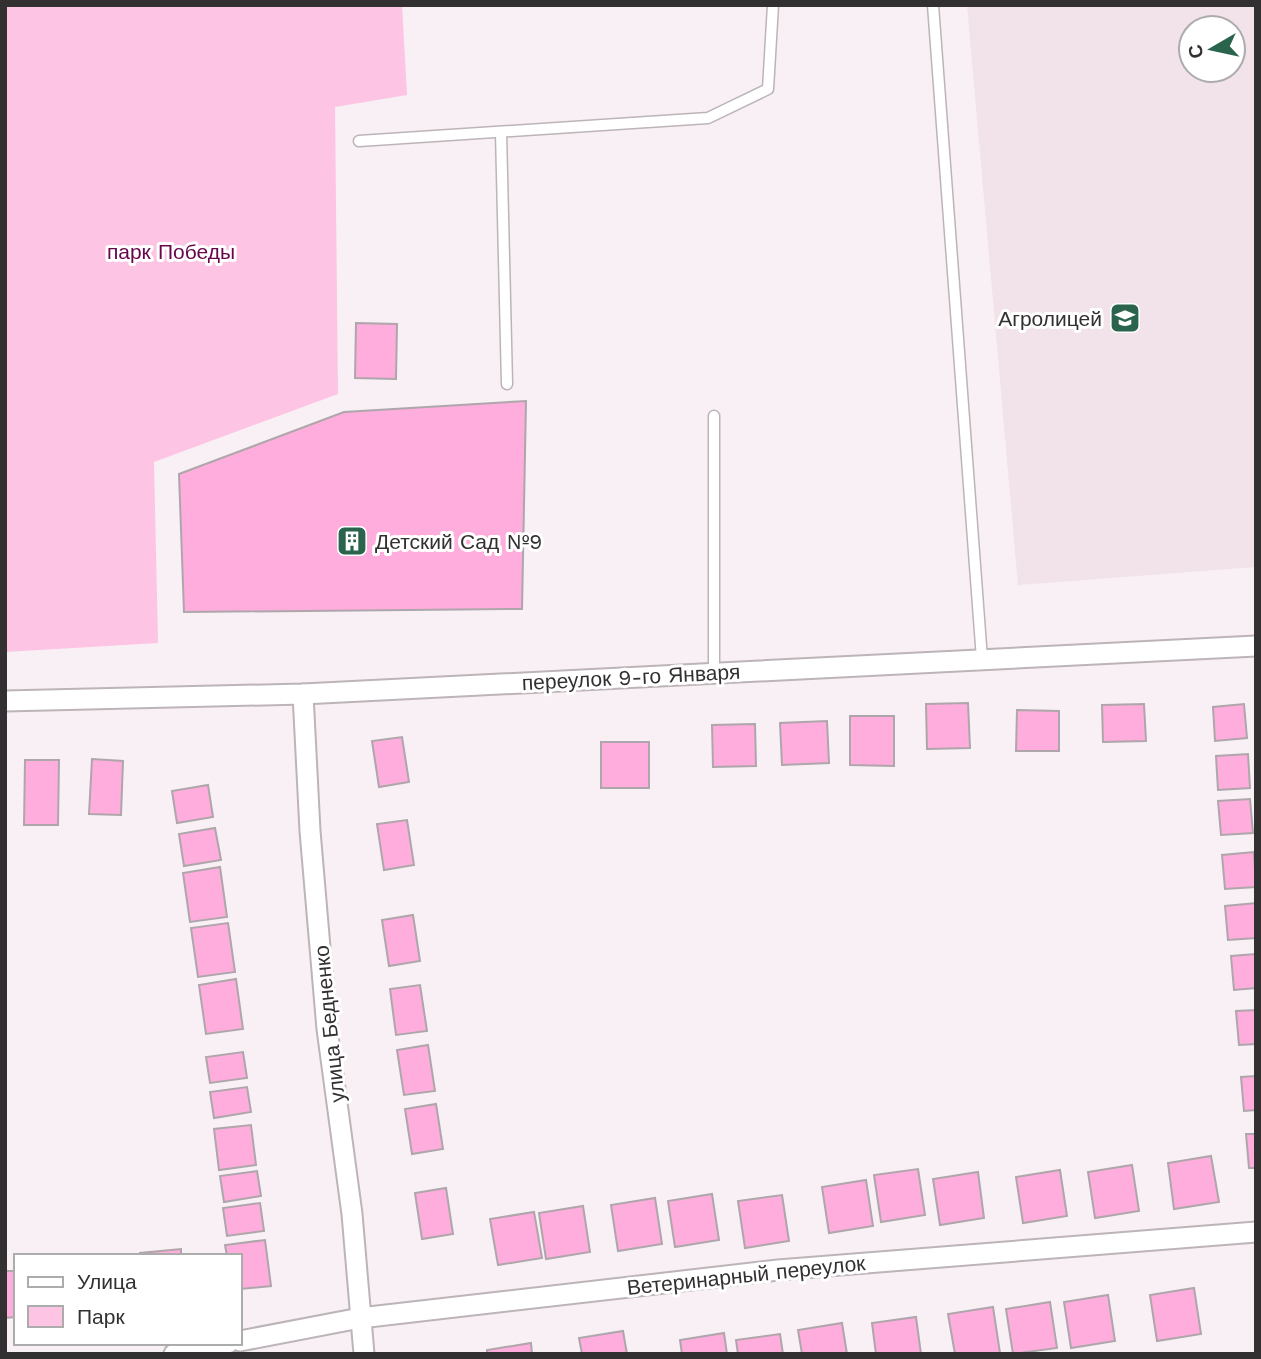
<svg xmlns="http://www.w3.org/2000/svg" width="1261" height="1359" font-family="'Work Sans',sans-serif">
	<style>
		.built { fill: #f2e2ea; fill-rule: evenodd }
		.green { fill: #fdc4e4 }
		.building { fill: #ffaddd; stroke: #aea6aa; stroke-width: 2 }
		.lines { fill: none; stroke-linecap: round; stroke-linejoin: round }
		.service-casing { stroke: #bcb4b9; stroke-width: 13 }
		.minor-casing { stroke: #bcb4b9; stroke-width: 23 }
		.service { stroke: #fff; stroke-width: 10 }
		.minor { stroke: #fff; stroke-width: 19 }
		.labels { text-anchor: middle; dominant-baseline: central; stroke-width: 6; stroke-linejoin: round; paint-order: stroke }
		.park-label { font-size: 21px; fill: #67064b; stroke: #fff }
		.poi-label { font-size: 21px; fill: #333031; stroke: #fff; text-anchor: end }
		.street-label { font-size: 21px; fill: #333031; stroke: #fff }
	</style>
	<rect width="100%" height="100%" fill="#f8f0f4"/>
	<path class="built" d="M967 5H1256V567L1018 585ZM1191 28H1233V70H1191Z"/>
	<polygon class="green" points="5,5 402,5 407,95 335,107 338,394 154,462 158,643 5,652"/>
	<g class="building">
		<polygon points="356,323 397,324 396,379 355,378"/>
		<polygon points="526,401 522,609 184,612 179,474 344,412"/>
		<polygon points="968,703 970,748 927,749 926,704"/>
		<polygon points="1144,704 1146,741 1103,742 1102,705"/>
		<polygon points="1244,704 1247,738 1215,741 1213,707"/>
		<polygon points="1017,710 1059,711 1059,751 1016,751"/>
		<polygon points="850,716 894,716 894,766 850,765"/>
		<polygon points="827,721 829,763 782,765 780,723"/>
		<polygon points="755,724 756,766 713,767 712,725"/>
		<polygon points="402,737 409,782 379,787 372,741"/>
		<rect x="601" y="742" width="48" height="46"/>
		<polygon points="1248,754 1250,788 1218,790 1216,756"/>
		<polygon points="92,759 123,761 121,815 89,814"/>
		<polygon points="25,760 59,760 58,825 24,825"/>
		<polygon points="208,785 213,817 177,823 172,791"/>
		<polygon points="1250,799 1253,833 1221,835 1218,801"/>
		<polygon points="407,820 414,865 384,870 377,824"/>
		<polygon points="215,828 221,860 184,866 179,834"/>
		<polygon points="1254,852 1256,887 1225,889 1222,855"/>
		<polygon points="220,867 227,917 190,922 183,873"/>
		<polygon points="1256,903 1256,938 1228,940 1225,906"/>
		<polygon points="413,915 420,961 389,966 382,920"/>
		<polygon points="228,923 235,972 198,977 191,928"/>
		<polygon points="1256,954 1256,988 1234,990 1231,956"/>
		<polygon points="236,979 243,1029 206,1034 199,985"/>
		<polygon points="420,985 427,1031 396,1035 390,989"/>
		<polygon points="1256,1010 1256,1044 1239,1045 1236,1011"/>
		<polygon points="428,1045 435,1091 404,1095 397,1050"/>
		<polygon points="243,1052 247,1078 210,1083 206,1057"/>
		<polygon points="1256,1076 1256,1110 1244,1111 1241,1077"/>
		<polygon points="247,1087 251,1112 214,1118 210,1092"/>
		<polygon points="436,1104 443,1149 412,1154 405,1109"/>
		<polygon points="251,1125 256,1165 219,1170 214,1129"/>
		<polygon points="1246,1134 1256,1134 1256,1168 1249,1168"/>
		<polygon points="1211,1156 1219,1202 1174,1209 1168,1163"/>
		<polygon points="1132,1165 1139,1211 1095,1218 1088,1172"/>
		<polygon points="918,1169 925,1215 881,1222 874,1175"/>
		<polygon points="1060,1170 1067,1216 1023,1223 1016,1177"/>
		<polygon points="257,1171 261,1196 224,1202 220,1176"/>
		<polygon points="978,1172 984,1218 940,1225 933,1179"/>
		<polygon points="866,1180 873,1226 829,1233 822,1187"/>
		<polygon points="446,1188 453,1234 422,1239 415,1193"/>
		<polygon points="712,1194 719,1240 675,1247 668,1201"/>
		<polygon points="782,1195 789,1241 745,1248 738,1201"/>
		<polygon points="655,1198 662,1244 618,1251 611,1205"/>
		<polygon points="260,1203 264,1231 227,1236 223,1208"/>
		<polygon points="583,1206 590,1252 546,1259 539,1213"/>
		<polygon points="534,1212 542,1258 498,1265 490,1219"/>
		<polygon points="265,1240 271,1286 240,1289 240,1256 227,1256 225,1245"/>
		<polygon points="181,1249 181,1256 140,1256 140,1253"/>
		<polygon points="5,1271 16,1271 16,1317 5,1318"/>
		<polygon points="1194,1288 1201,1334 1157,1341 1150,1295"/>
		<polygon points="1108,1295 1115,1341 1071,1348 1064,1302"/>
		<polygon points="1050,1302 1057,1348 1013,1354 1006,1309"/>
		<polygon points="993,1307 1000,1353 955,1354 948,1314"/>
		<polygon points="916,1317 921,1354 876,1354 872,1323"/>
		<polygon points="842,1323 847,1354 802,1354 798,1330"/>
		<polygon points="623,1331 627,1354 582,1354 579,1338"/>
		<polygon points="724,1333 727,1354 682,1354 680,1340"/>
		<polygon points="780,1334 783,1354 738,1354 736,1340"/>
		<polygon points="531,1343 532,1354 487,1354 487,1350"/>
	</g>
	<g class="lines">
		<g class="service-casing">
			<g id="service">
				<polyline points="933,5 982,659"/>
				<polyline points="501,132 507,384"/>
				<polyline points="359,141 708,118 768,89 773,5"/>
				<polyline points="714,673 714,416"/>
			</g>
		</g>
		<g class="minor-casing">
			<g id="minor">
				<polyline points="303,694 310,831 327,1029 352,1214 364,1354"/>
				<polyline points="5,701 303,694 1256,646"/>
				<polyline points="240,1341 360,1318 778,1270 1256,1232"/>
				<polyline points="174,1354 228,1343"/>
			</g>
		</g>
		<use href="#service" class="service"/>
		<use href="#minor" class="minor"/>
	</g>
	<defs>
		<g id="university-square" transform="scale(1.575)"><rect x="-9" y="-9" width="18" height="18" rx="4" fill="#2b644c" stroke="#fff"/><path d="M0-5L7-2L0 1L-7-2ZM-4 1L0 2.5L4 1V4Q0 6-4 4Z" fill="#fff"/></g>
		<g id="building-square" transform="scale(1.575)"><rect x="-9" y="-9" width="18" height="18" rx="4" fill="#2b644c" stroke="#fff"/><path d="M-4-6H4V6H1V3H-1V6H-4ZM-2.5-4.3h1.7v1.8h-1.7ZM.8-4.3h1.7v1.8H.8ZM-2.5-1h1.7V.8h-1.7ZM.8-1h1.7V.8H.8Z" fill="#fff"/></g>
	</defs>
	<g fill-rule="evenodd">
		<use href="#university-square" x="1125" y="318"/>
		<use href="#building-square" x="352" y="541"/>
	</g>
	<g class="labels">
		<g class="park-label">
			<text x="171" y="251">парк Победы</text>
		</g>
		<g class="poi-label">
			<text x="1102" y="318">Агролицей</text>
			<text x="375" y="541" text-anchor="start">Детский Сад №9</text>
		</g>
		<g class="street-label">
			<text transform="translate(631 677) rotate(-3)">переулок 9-го Января</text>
			<text transform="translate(329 1024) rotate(-96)">улица Бедненко</text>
			<text transform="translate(746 1275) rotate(-6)">Ветеринарный переулок</text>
		</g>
	</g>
	<rect width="1261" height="1359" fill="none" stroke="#333031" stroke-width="14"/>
	<rect x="14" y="1254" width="228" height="91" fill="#ffffff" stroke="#adacad" stroke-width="2"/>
	<rect x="28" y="1277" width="35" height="10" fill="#ffffff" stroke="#adacad" stroke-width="2"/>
	<text x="77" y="1289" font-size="21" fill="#333031">Улица</text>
	<rect x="28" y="1306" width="35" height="21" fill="#fdc4e4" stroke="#adacad" stroke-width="2"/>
	<text x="77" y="1324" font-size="21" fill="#333031">Парк</text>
	<g transform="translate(1212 49) rotate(261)"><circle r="33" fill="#ffffff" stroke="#adacad" stroke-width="2"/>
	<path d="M0-5L12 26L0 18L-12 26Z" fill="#2b644c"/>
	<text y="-10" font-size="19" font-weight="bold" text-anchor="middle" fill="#333031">С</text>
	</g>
</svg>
